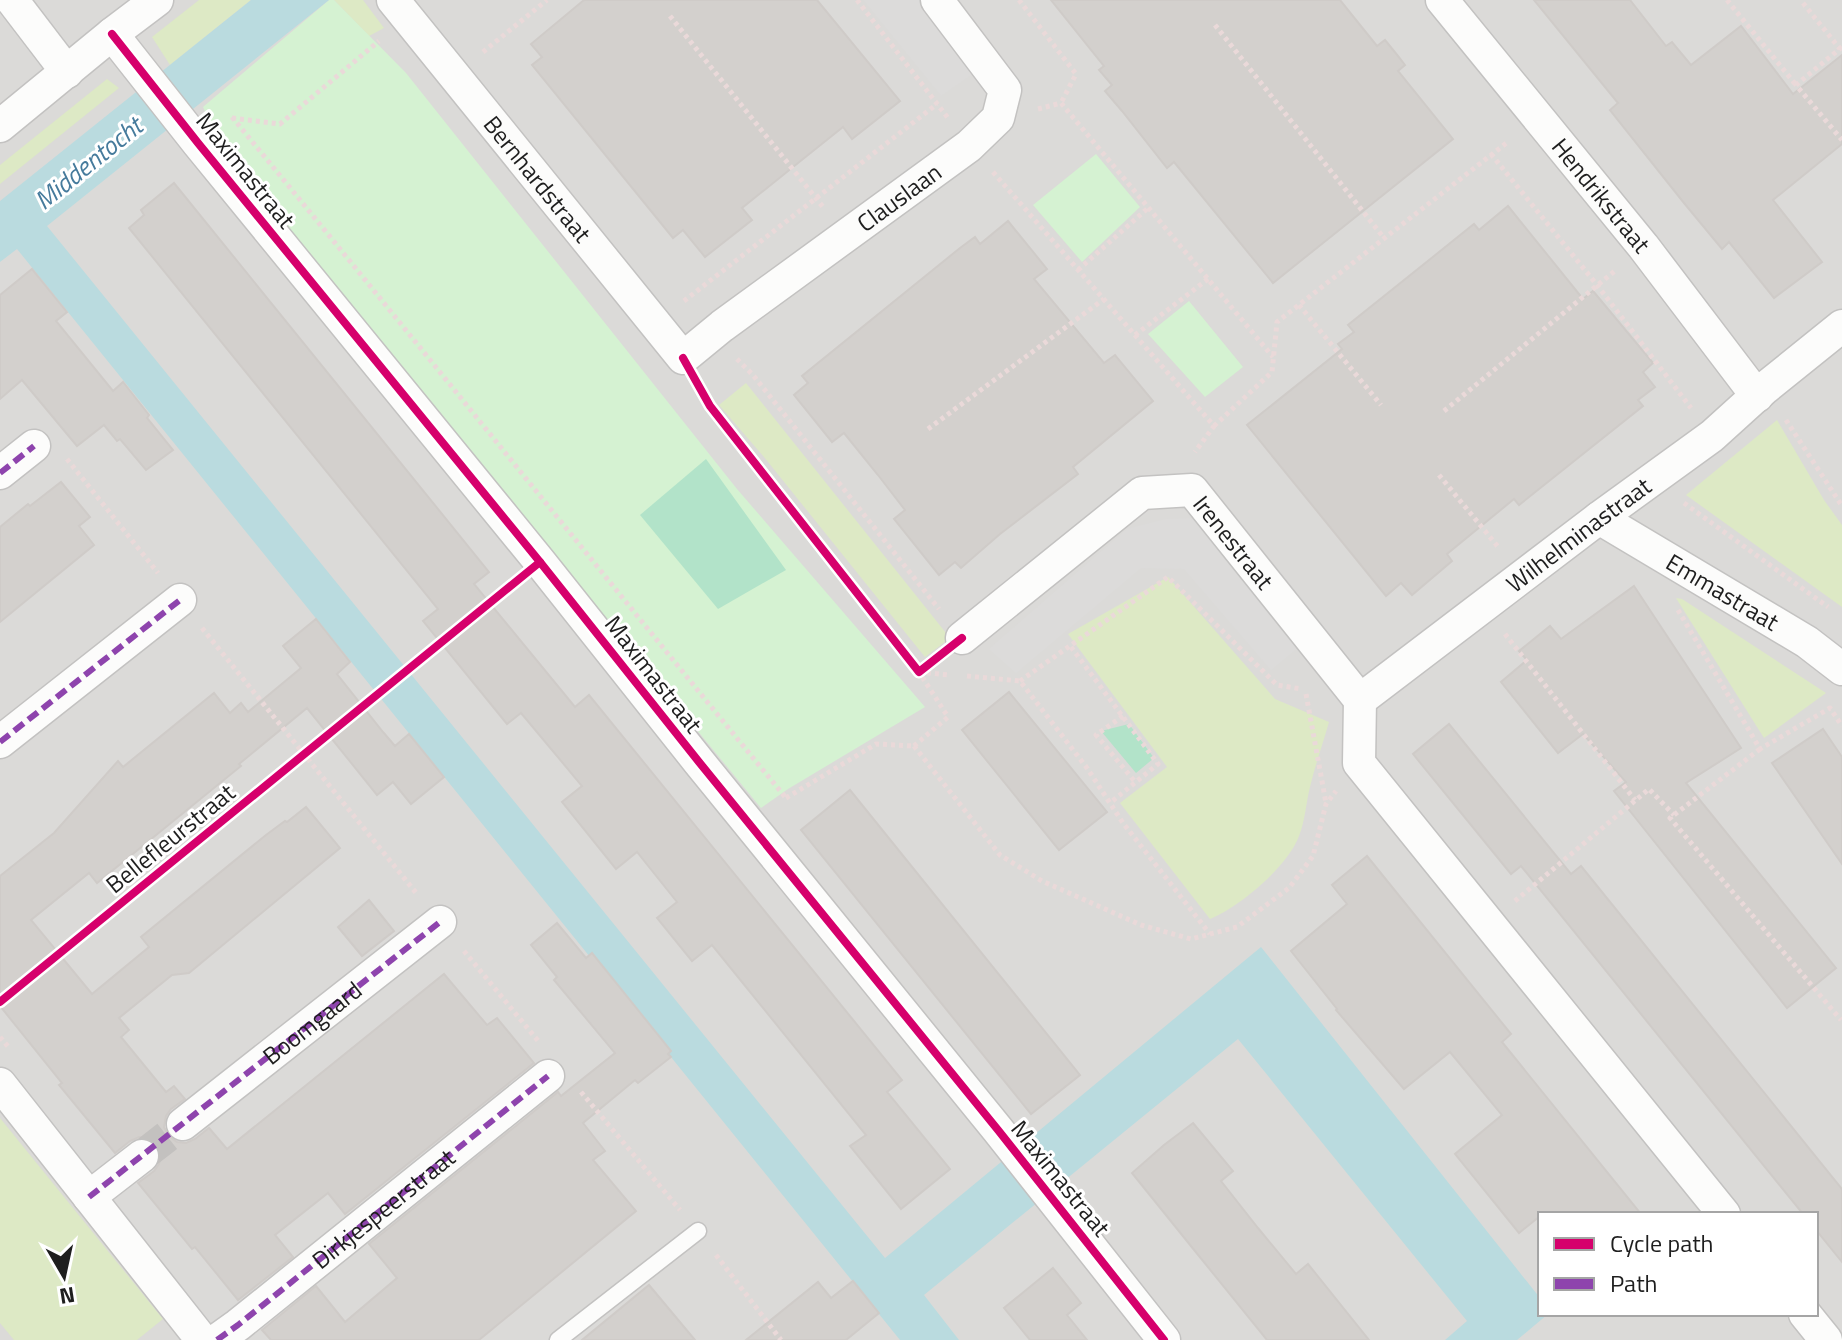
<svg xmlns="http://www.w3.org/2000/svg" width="1842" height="1340" font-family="'Titillium Web',sans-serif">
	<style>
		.residential { fill: #dbdad8; fill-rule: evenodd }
		.grass { fill: #dde9c5 }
		.park { fill: #d5f2d2 }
		.pitch { fill: #b2e3c9 }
		.parking { fill: #dcdbda }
		.water { fill: #badbdf }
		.building { fill: #d3d0cd; stroke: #cfcbc8; stroke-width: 2 }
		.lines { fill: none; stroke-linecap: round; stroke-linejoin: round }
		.street-tunnel { stroke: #c3c1bf; stroke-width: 32; stroke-dasharray: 32 16; stroke-linecap: butt }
		.lane-casing { stroke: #c3c2c1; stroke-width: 19 }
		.street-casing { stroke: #c3c2c1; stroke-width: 35 }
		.path { stroke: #ead9d9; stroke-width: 5; stroke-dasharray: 4 4; stroke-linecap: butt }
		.lane { stroke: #fcfcfb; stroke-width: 16 }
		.street { stroke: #fcfcfb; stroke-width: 32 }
		.quiet { stroke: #8e44ad; stroke-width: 6; stroke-dasharray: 12 6; stroke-linecap: butt }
		.cycleway-casing { stroke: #fff; stroke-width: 13 }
		.cycleway { stroke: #d6006c; stroke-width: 8 }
		.labels { text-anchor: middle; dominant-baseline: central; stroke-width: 6; stroke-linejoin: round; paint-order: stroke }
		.street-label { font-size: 24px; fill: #1e1e1e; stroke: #fff }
		.water-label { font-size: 26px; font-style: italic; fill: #467b9c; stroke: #fff }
	</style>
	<rect width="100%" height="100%" fill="#eceae7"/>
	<path class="residential" d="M0 0H1842V1340H0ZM1540 1214H1816V1314H1540Z"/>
	<g class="grass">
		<polygon points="199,0 251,0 170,65 152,37"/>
		<polygon points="334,0 363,0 384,28 369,36"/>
		<polygon points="107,79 119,88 0,184 0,165"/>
		<polygon points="746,383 950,638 925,657 764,457 719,405"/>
		<polygon points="1777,420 1824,500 1842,525 1842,607 1686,495"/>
		<path d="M1168 577 1275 699 1329 722C1323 744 1315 765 1310 787 1306 803 1305 821 1299 836 1288 866 1240 907 1210 919L1120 803 1167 767 1068 634Z"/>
		<polygon points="1676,598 1682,599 1826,693 1764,738"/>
		<polygon points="0,1118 163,1319 137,1340 14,1340 0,1323"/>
	</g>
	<g class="park">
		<polygon points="329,0 334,0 406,73 737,489 925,707 788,789 761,808 503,494 219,142 203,107"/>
		<polygon points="1096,154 1140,207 1082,262 1033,205"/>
		<polygon points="1189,301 1243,367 1205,397 1148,334"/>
	</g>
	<g class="pitch">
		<polygon points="706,459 786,570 718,609 640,515"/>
		<polygon points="1129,724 1154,758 1136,773 1101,731"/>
	</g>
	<g class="parking">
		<polygon points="863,0 920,0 977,71 941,96"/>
		<polygon points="1195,518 1301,645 1271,670 1184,569 1141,568 1016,673 989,649 1127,529 1166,519"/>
	</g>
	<polygon class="water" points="251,0 329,0 47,226 885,1258 1261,947 1540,1298 1540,1314 1548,1314 1517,1340 1445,1340 1467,1321 1238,1039 924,1295 959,1340 900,1340 17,249 0,262 0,201"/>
	<g class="building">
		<polygon points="584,0 817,0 900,101 852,139 843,127 803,159 742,208 752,220 705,257 683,230 673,238 532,65 542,57 531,44"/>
		<polygon points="1051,0 1340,0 1377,46 1385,40 1398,56 1405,65 1398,71 1453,139 1273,283 1174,162 1167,168 1122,111 1105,91 1112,85 1099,70 1104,66"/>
		<polygon points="1534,0 1630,0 1666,46 1672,42 1691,65 1741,26 1793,94 1842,55 1842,144 1773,200 1822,262 1774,298 1729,242 1722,249 1684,203 1610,110 1618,103"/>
		<polygon points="174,183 489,572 474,584 575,707 589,695 902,1080 887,1092 950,1169 901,1209 850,1146 866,1135 712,945 692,961 657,918 677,902 637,852 616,869 562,802 582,786 521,713 507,724 423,621 438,609 129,228 144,215 141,210"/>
		<polygon points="1508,206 1583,299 1593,291 1653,363 1643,372 1655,387 1638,400 1643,406 1519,505 1514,499 1447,554 1452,561 1412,595 1401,583 1386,596 1247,425 1342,349 1338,344 1354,332 1348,325 1474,224 1479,230"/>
		<polygon points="1008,221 1047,269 1034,279 1104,363 1115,355 1153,401 1073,467 1078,474 1000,534 961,568 955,562 939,575 894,519 905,510 878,475 844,433 832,442 794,395 808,383 802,376 960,248 975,237 980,244"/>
		<polygon points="32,269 67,312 56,321 113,391 123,382 149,415 147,418 173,450 146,470 120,439 117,441 104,425 77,446 22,380 0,399 0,295"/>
		<polygon points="61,482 90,517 79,526 94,545 0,622 0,527 28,504 30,506"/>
		<polygon points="1634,586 1741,748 1686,783 1836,968 1787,1008 1614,791 1626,782 1583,734 1558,753 1501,682 1527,660 1519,651 1550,626 1561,639"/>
		<polygon points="316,619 350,662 337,674 383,732 395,746 409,734 444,777 411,804 393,782 377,795 307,708 239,764 241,766 97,883 89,873 31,920 92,994 149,947 141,937 266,835 285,821 287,822 306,807 340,848 189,973 172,975 119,1018 129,1030 121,1037 166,1092 174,1086 185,1099 171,1109 166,1116 164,1127 169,1136 177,1142 186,1143 195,1139 209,1128 227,1149 444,974 487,1025 497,1018 534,1063 345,1214 328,1193 275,1235 293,1257 238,1300 195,1247 192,1249 138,1183 154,1171 159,1164 161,1154 156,1144 148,1138 139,1137 130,1141 115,1153 59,1085 62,1083 0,1006 0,876 54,833 118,761 123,767 214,693 230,713 241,703 248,712 301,668 283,646"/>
		<polygon points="1009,692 1107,812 1059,850 962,730"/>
		<polygon points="1449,724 1571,874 1581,866 1842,1189 1842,1262 1816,1230 1816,1214 1803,1214 1521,866 1511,874 1413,754"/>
		<polygon points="1823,729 1842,757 1842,864 1772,763"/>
		<polygon points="850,790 1080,1075 1031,1114 801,830"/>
		<polygon points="1367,856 1511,1034 1502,1042 1641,1214 1540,1214 1540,1216 1519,1233 1455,1154 1502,1115 1450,1052 1404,1089 1336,1010 1337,1009 1291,951 1347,904 1332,885"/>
		<polygon points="369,900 394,931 362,956 338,927"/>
		<polygon points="557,923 586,958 592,953 671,1051 668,1054 671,1057 638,1083 635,1080 583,1123 605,1151 593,1160 636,1211 479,1340 271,1340 262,1330 316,1286 345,1322 397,1278 369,1244 558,1092 561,1096 615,1053 554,980 557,977 531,945"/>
		<polygon points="1193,1123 1233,1171 1221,1181 1258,1228 1296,1274 1308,1264 1369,1340 1267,1340 1199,1256 1132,1173 1164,1145"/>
		<polygon points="1053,1268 1081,1303 1067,1315 1087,1340 1030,1340 1004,1308"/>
		<polygon points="853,1281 879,1313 846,1340 746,1340 818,1282 831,1298"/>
		<polygon points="649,1285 695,1340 582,1340"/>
	</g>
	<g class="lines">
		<polyline class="street-tunnel" points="142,1156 183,1124"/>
		<g class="lane-casing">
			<polyline id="lane" points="558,1340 698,1231"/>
		</g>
		<g class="street-casing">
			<g id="street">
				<polyline points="12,0 67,72"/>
				<path id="s1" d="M393 0 683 358 722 326 969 146 998 118 1005 90 937 0"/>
				<path id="s2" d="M1442 0 1643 246 1757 396"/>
				<polyline points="112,34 198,143 540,562 699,762 998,1130 1164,1340"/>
				<polyline points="0,126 112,34 157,0"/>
				<polyline points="0,473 34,446"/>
				<path id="s3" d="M1599 518 1807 642 1842 669"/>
				<path id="s4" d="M962 638 1142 493 1192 490 1360 700"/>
				<polyline points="1360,700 1359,763 1724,1214"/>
				<path id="s5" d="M1360 700 1599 518 1712 436 1765 388 1842 326"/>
				<polyline points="0,742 180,600"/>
				<polyline points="0,1084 202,1340"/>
				<path id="s6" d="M183 1124 440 922"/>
				<polyline points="89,1197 142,1156"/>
				<polyline points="1805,1314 1826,1340"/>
				<path id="s7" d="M217 1340 238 1325 548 1076"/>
			</g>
		</g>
		<g class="path">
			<polyline points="857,0 948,118"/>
			<polyline points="1019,0 1076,74 1061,103"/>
			<polyline points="1727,0 1796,85"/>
			<polyline points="1803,3 1840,49"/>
			<polyline points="670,16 823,207"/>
			<polyline points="1215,25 1384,238"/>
			<polyline points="1842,47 1796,85 1842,140"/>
			<polyline points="483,52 547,0"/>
			<polyline points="1038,109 1061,103 1273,357"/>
			<path d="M232 117C418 343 600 572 786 798"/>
			<polyline points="232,118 280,124 379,41"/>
			<polyline points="1491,154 1597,285 1691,408"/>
			<polyline points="993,172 1214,426 1195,452"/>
			<polyline points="1078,270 1148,208"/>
			<polyline points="684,301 937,104"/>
			<polyline points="1299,305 1381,405"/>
			<polyline points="1135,335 1208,279"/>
			<polyline points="737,359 753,375 939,609"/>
			<polyline points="1444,411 1616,270"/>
			<polyline points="1786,420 1842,506"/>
			<polyline points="1214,426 1272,372 1277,322 1509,141"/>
			<polyline points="928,429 1104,299"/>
			<polyline points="67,459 158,573"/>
			<polyline points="1439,475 1499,548"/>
			<polyline points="1684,503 1828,607"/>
			<polyline points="1678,610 1760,749 1830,708 1842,726"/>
			<polyline points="202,628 417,894"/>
			<polyline points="1505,634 1635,800"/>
			<polyline points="1071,647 1158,764 1110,803"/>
			<polyline points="919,672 949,675"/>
			<polyline points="967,676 1020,681 1087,768 1123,823 1210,934"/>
			<polyline points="1020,681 1168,577 1277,685 1301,689"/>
			<polyline points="1306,694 1326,803"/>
			<polyline points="1123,716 1096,735 1136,783"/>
			<polyline points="914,746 1000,855 1042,881 1141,925 1191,939 1237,927 1289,888 1313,856 1326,804 1336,791"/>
			<polyline points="914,746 948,717 919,672"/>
			<polyline points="1760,749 1670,818 1841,1020"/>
			<polyline points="786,798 876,744 914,746"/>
			<polyline points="1515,901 1649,789 1674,815"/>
			<polyline points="464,951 539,1042"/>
			<polyline points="0,1037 10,1049"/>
			<polyline points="581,1092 680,1210"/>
			<polyline points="716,1255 781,1340"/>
		</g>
		<use href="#lane" class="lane"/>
		<use href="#street" class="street"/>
		<g class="quiet">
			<polyline points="0,473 34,446"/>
			<polyline points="0,742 180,600"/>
			<polyline points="89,1197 440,922"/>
			<polyline points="217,1340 238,1325 548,1076"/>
		</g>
		<g class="cycleway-casing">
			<g id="cycleway">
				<polyline points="112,34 198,143 540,562 699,762 998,1130 1164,1340"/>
				<polyline points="683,358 710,406 919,672 962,638"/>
				<polyline points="0,1002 540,562"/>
			</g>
		</g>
		<use href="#cycleway" class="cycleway"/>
	</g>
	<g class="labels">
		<g class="street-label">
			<text transform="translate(246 170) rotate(51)">Maximastraat</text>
			<text stroke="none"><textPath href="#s1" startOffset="230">Bernhardstraat</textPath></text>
			<text stroke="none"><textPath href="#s2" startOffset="252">Hendrikstraat</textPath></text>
			<text stroke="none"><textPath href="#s1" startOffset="730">Clauslaan</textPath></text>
			<text stroke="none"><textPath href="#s5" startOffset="274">Wilhelminastraat</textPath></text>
			<text stroke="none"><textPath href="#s4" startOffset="348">Irenestraat</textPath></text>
			<text stroke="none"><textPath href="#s3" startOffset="144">Emmastraat</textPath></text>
			<text transform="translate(654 674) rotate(52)">Maximastraat</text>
			<text transform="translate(170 838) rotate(-39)">Bellefleurstraat</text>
			<text stroke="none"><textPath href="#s6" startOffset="164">Boomgaard</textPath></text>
			<text transform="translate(1061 1178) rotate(51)">Maximastraat</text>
			<text stroke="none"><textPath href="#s7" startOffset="212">Dirkjespeerstraat</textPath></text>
		</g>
		<g class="water-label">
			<text transform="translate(88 163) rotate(-39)">Middentocht</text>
		</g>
	</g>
	<rect x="1538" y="1212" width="280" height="104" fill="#ffffff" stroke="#a5a5a5" stroke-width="2"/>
	<rect x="1554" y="1238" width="40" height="12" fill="#d6006c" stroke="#a5a5a5" stroke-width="2"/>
	<text x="1610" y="1252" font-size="24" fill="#1e1e1e">Cycle path</text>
	<rect x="1554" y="1278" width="40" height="12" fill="#8e44ad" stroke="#a5a5a5" stroke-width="2"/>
	<text x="1610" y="1292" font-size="24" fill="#1e1e1e">Path</text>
	<g transform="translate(64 1276) rotate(171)" stroke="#ffffff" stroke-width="6" paint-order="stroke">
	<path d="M0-6L14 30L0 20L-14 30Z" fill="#1e1e1e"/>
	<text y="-12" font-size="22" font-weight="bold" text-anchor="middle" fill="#1e1e1e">N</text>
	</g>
</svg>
